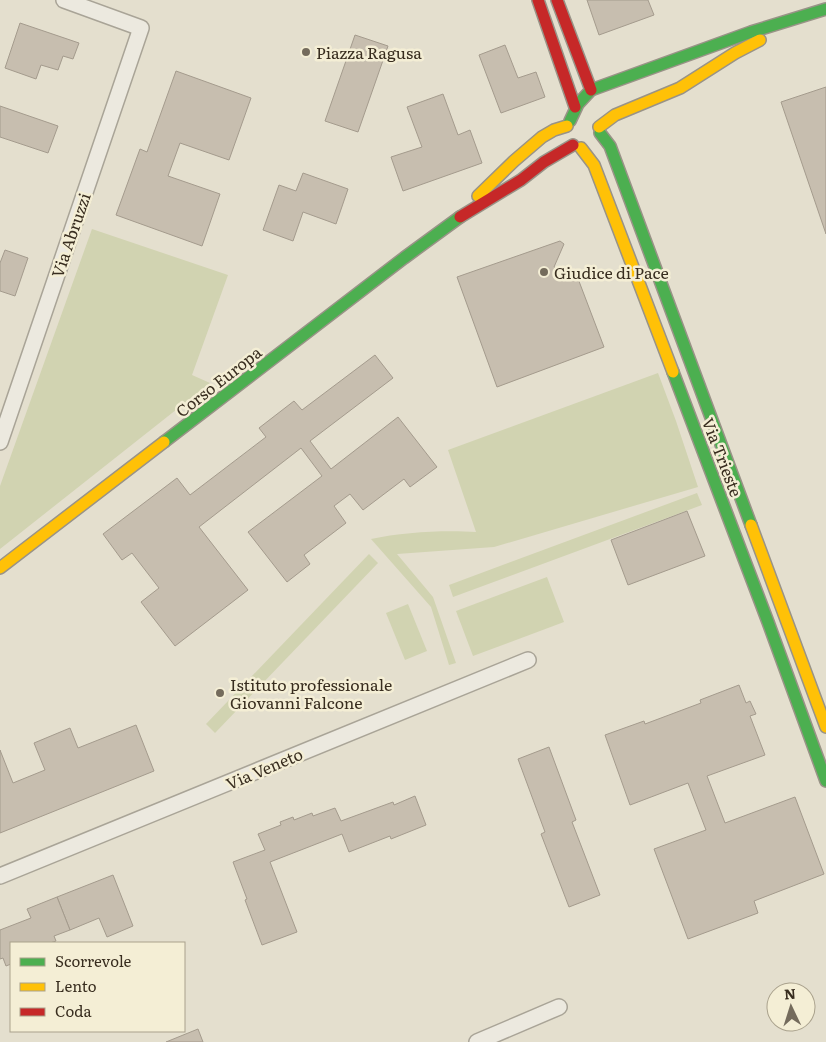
<svg xmlns="http://www.w3.org/2000/svg" width="826" height="1042" font-family="Literata,serif">
	<style>
		.green { fill: #d1d3b1 }
		.building { fill: #c7beaf; stroke: #a49b8d }
		.lines { fill: none; stroke-linecap: round; stroke-linejoin: round }
		.street-casing { stroke: #a9a497; stroke-width: 18 }
		.fast-casing { stroke: #999387; stroke-width: 14 }
		.slow-casing { stroke: #999387; stroke-width: 14 }
		.jam-casing { stroke: #999387; stroke-width: 14 }
		.street { stroke: #ece9df; stroke-width: 15 }
		.fast { stroke: #4caf50; stroke-width: 11 }
		.slow { stroke: #ffc107; stroke-width: 11 }
		.jam { stroke: #c62828; stroke-width: 11 }
		.poi-dot { fill: #746b5c; stroke: #f4eed5; stroke-width: 2 }
		.labels { text-anchor: middle; dominant-baseline: central; stroke-width: 5; stroke-linejoin: round; paint-order: stroke }
		.poi-label { font-size: 16px; fill: #382d1f; stroke: #f4eed5; text-anchor: start }
		.street-label { font-size: 16px; fill: #382d1f; stroke: #f4eed5 }
	</style>
	<rect width="100%" height="100%" fill="#e4dfce"/>
	<g class="green">
		<polygon points="92,229 228,275 192,375 210,383 0,549 0,486"/>
		<path d="M658 373 676 421 698 487 494 547 397 554 433 597 456 663 449 665 431 607 371 539C403 532 444 530 476 532L448 450Z"/>
		<polygon points="697,493 702,505 453,597 449,585"/>
		<polygon points="369,554 378,563 215,733 206,724"/>
		<polygon points="547,577 564,622 473,656 456,611"/>
		<polygon points="408,604 427,651 405,660 386,613"/>
	</g>
	<g class="building">
		<polygon points="587,0 648,0 654,15 599,35"/>
		<polygon points="20,23 79,43 73,59 63,56 58,70 41,65 36,79 5,68"/>
		<polygon points="355,35 388,46 358,132 325,121"/>
		<polygon points="505,45 518,78 536,72 545,97 501,113 479,55"/>
		<polygon points="176,71 251,98 229,160 180,143 168,176 220,194 202,246 116,215 140,149 147,152"/>
		<polygon points="826,87 826,234 781,102"/>
		<polygon points="443,94 458,135 470,130 482,163 403,191 391,157 422,147 407,107"/>
		<polygon points="0,106 58,126 48,153 0,137"/>
		<polygon points="303,173 348,189 336,224 303,212 293,241 263,230 279,185 296,191"/>
		<polygon points="560,241 564,244 554,267 577,276 604,347 497,387 457,277"/>
		<polygon points="5,250 28,258 15,296 0,291 0,263"/>
		<polygon points="375,355 393,378 310,441 331,469 398,417 437,467 410,487 404,479 363,510 350,494 334,506 346,523 304,555 310,564 287,582 248,532 322,476 301,448 199,527 248,590 175,646 141,602 159,588 132,553 122,560 103,534 177,478 190,495 266,437 259,428 294,401 302,410"/>
		<polygon points="687,511 705,556 628,585 611,540"/>
		<polygon points="739,685 746,703 750,701 756,714 750,716 765,755 707,776 725,823 795,797 824,874 754,901 758,913 688,939 654,849 706,830 688,783 630,805 605,735 644,721 645,724 701,703 700,700"/>
		<polygon points="136,725 154,771 0,833 0,750 13,783 45,770 34,743 70,728 78,748"/>
		<polygon points="549,747 576,820 572,822 600,895 569,907 541,834 545,832 518,759"/>
		<polygon points="415,796 426,825 391,839 390,836 349,852 342,834 270,862 297,932 262,945 245,900 247,899 233,862 265,850 258,834 281,825 280,822 293,817 294,820 312,813 313,816 335,808 341,821 393,802 394,805"/>
		<polygon points="113,875 133,926 107,937 99,918 70,930 57,897"/>
		<polygon points="57,897 70,930 54,936 56,941 50,943 11,943 11,964 6,966 3,958 0,959 0,930 31,918 27,909"/>
		<polygon points="198,1029 203,1042 166,1042"/>
	</g>
	<g class="lines">
		<g class="street-casing">
			<g id="street">
				<polyline points="0,442 141,28 64,0"/>
				<polyline points="0,876 528,660"/>
				<polyline points="477,1042 559,1007"/>
			</g>
		</g>
		<g class="fast-casing">
			<g id="fast">
				<polyline points="570,121 578,104 591,90 751,32 826,9"/>
				<polyline points="600,133 610,146 751,525"/>
				<polyline points="673,372 768,622 826,781"/>
				<polyline points="164,442 404,258 460,217"/>
			</g>
		</g>
		<g class="slow-casing">
			<g id="slow">
				<polyline points="599,127 615,115 680,88 735,53 760,40"/>
				<polyline points="581,148 594,165 673,372"/>
				<polyline points="478,196 514,161 542,137 554,130 567,126"/>
				<polyline points="751,525 826,727"/>
				<polyline points="0,568 164,442"/>
			</g>
		</g>
		<g class="jam-casing">
			<g id="jam">
				<polyline points="538,0 575,107"/>
				<polyline points="557,0 591,90"/>
				<polyline points="460,217 521,180 544,162 573,145"/>
			</g>
		</g>
		<use href="#street" class="street"/>
		<use href="#fast" class="fast"/>
		<use href="#slow" class="slow"/>
		<use href="#jam" class="jam"/>
	</g>
	<g class="poi-dot">
		<circle cx="306" cy="52" r="5"/>
		<circle cx="544" cy="272" r="5"/>
		<circle cx="220" cy="693" r="5"/>
	</g>
	<g class="labels">
		<g class="poi-label">
			<text x="316" y="52">Piazza Ragusa</text>
			<text x="554" y="272">Giudice di Pace</text>
			<text x="230" y="684">Istituto professionale<tspan x="230" dy="18">Giovanni Falcone</tspan></text>
		</g>
		<g class="street-label">
			<text transform="translate(70 235) rotate(-71)">Via Abruzzi</text>
			<text transform="translate(218 381) rotate(-38)">Corso Europa</text>
			<text transform="translate(723 457) rotate(69)">Via Trieste</text>
			<text transform="translate(264 768) rotate(-23)">Via Veneto</text>
		</g>
	</g>
	<rect x="10" y="942" width="175" height="90" fill="#f4eed5" stroke="#a9a18c"/>
	<rect x="20" y="958" width="25" height="8" fill="#4caf50" stroke="#a9a18c"/>
	<text x="55" y="967" font-size="15" fill="#382d1f">Scorrevole</text>
	<rect x="20" y="983" width="25" height="8" fill="#ffc107" stroke="#a9a18c"/>
	<text x="55" y="992" font-size="15" fill="#382d1f">Lento</text>
	<rect x="20" y="1008" width="25" height="8" fill="#c62828" stroke="#a9a18c"/>
	<text x="55" y="1017" font-size="15" fill="#382d1f">Coda</text>
	<g transform="translate(791 1007) rotate(356)"><circle r="24" fill="#f4eed5" stroke="#a9a18c"/>
	<path d="M0-4L9 19L0 12L-9 19Z" fill="#746b5c"/>
	<text y="-8" font-size="14" font-weight="bold" text-anchor="middle" fill="#382d1f">N</text>
	</g>
</svg>
